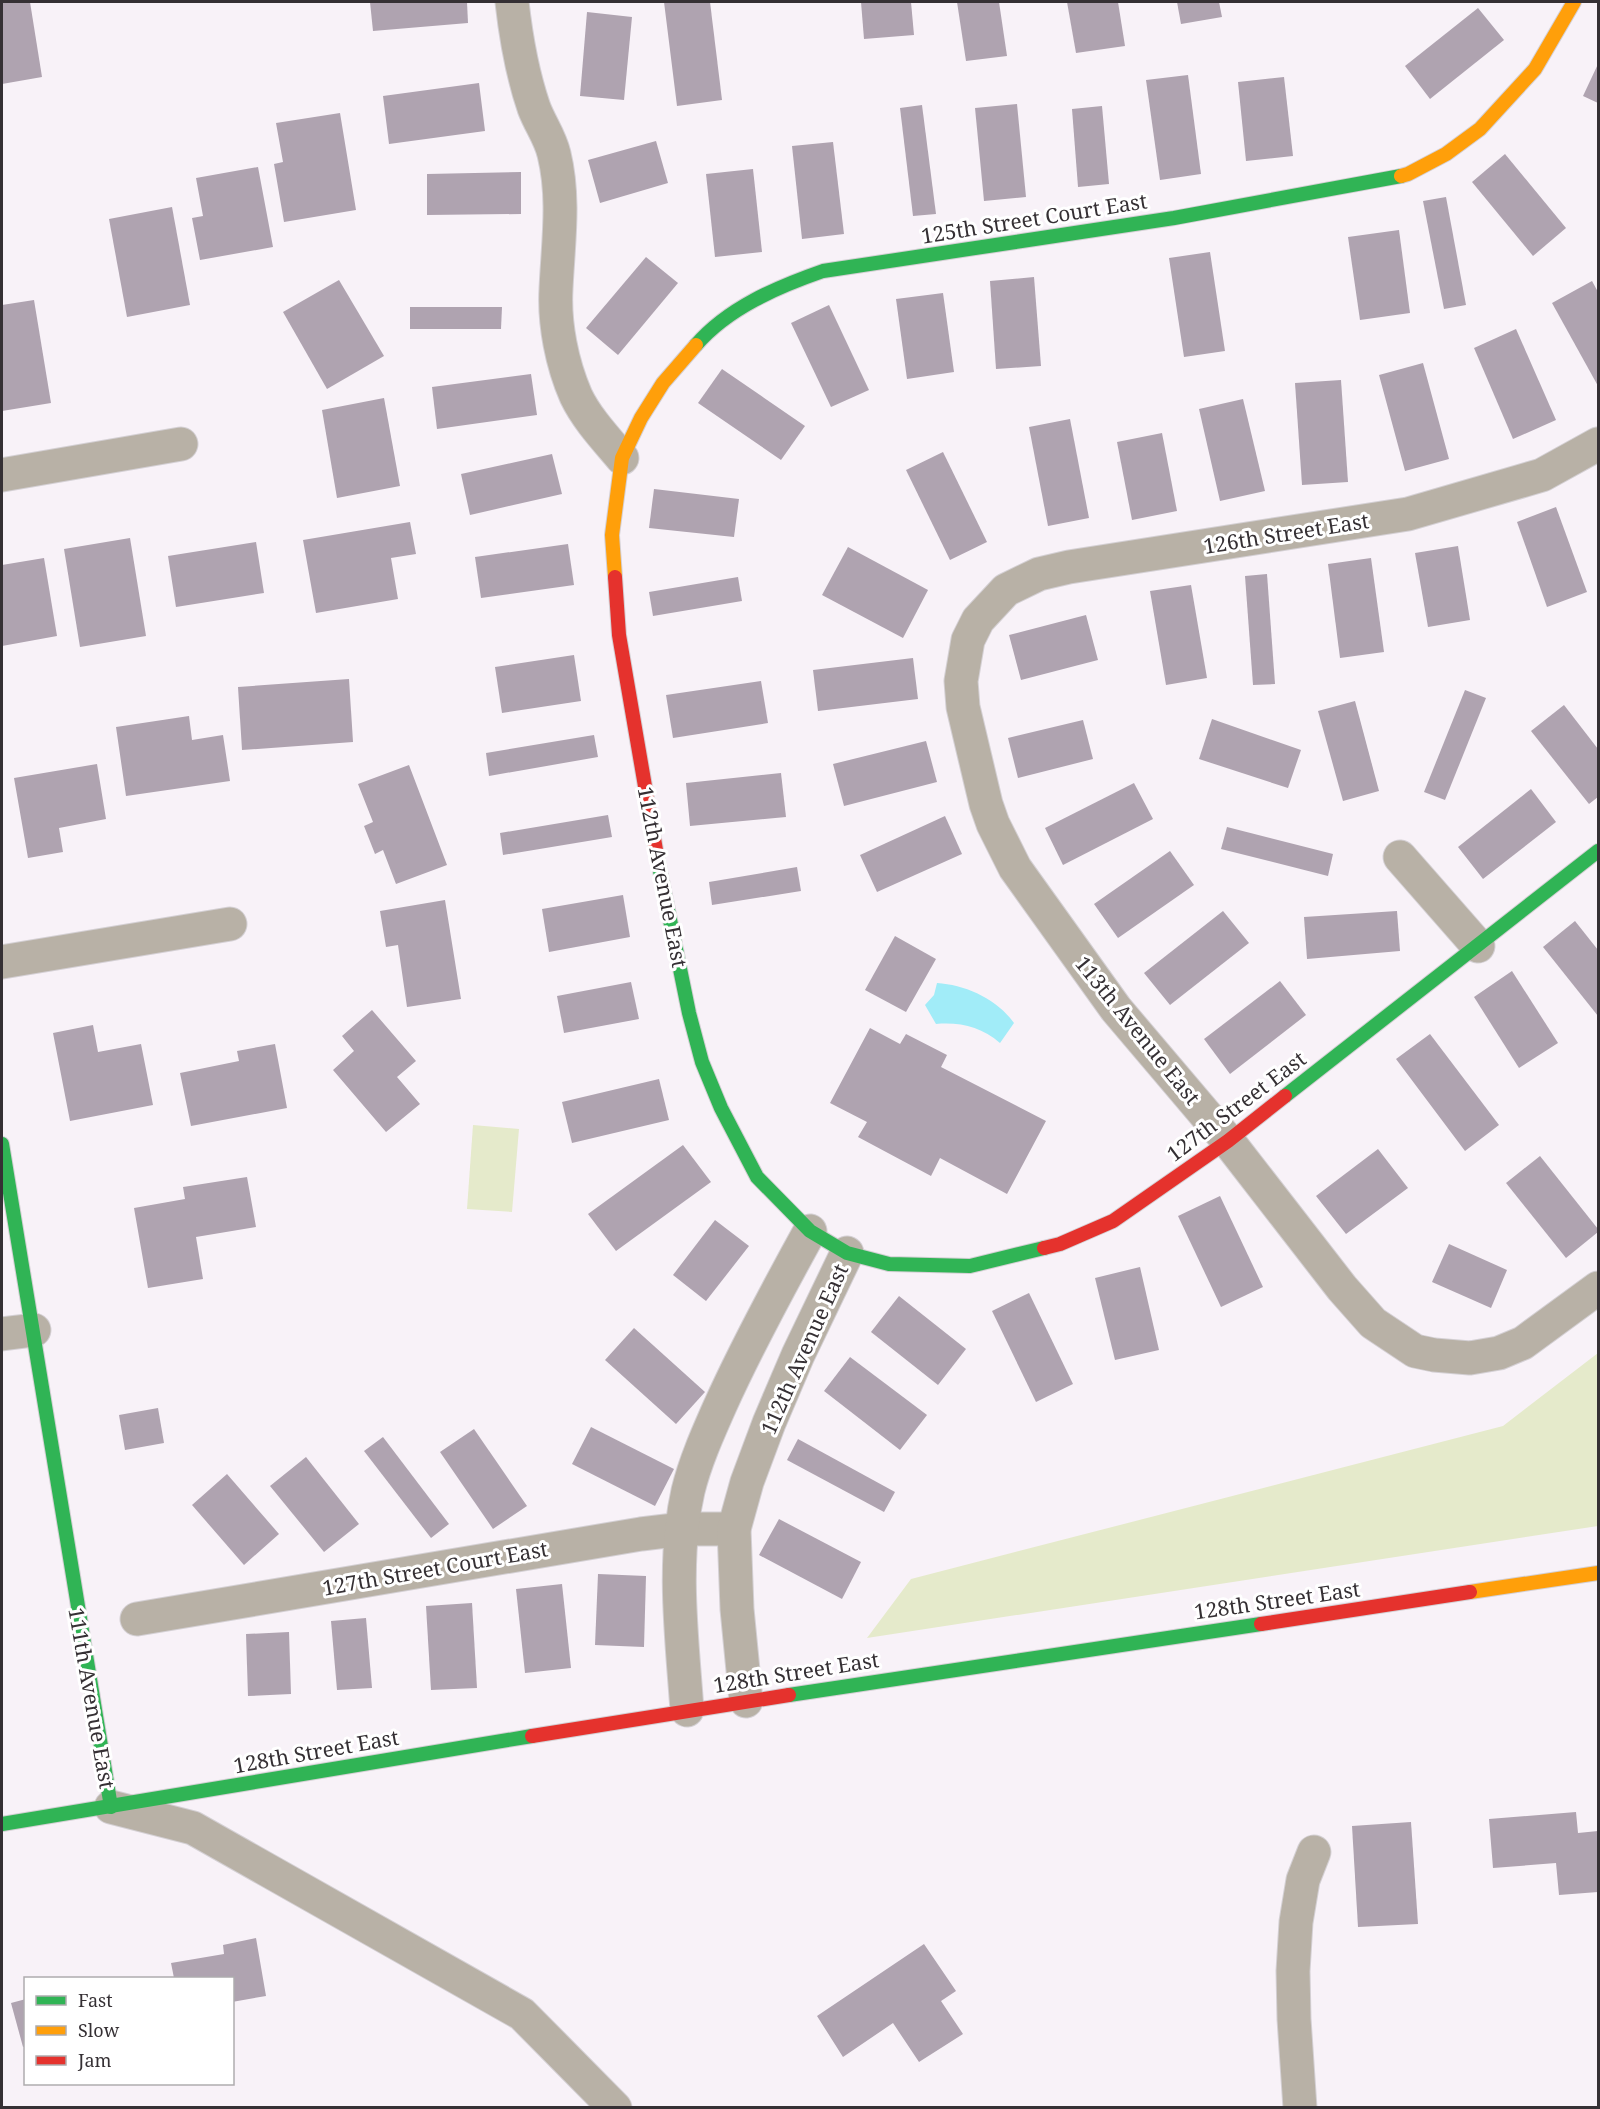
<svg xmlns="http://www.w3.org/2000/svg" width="1600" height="2109" font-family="'Noto Serif',serif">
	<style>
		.green { fill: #e5eacb }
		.water { fill: #a1ecf8 }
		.building { fill: #afa3b0 }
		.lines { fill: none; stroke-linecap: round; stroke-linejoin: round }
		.street-casing { stroke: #d4d0d4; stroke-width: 35 }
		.fast-casing { stroke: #d4d0d4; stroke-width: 16 }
		.slow-casing { stroke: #d4d0d4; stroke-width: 16 }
		.jam-casing { stroke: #d4d0d4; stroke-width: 16 }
		.street { stroke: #b8b1a6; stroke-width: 33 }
		.fast { stroke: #30b455; stroke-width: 14 }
		.slow { stroke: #ff9f0a; stroke-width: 14 }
		.jam { stroke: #e5322d; stroke-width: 14 }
		.labels { text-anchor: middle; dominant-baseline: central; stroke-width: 6; stroke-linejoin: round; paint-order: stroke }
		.street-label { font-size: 21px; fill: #353034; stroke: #fff }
	</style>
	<rect width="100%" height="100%" fill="#f8f2f8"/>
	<g class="green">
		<polygon points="473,1125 519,1129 512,1212 467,1209"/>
		<polygon points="1598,1353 1598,1526 867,1638 911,1579 1503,1426"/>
	</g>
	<path class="water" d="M937 983C966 985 997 999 1014 1023L1000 1043C981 1027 961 1022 936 1024L925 1005 934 995Z"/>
	<g class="building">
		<polygon points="2,2 30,2 42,77 2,84"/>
		<polygon points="370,2 467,2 468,23 373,31"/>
		<polygon points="664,2 710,2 722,100 677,106"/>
		<polygon points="861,2 911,2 914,35 864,39"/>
		<polygon points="957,2 999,2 1007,56 966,61"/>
		<polygon points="1067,2 1118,2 1125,46 1076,53"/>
		<polygon points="1177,2 1219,2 1222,17 1181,24"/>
		<polygon points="1478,8 1504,40 1430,99 1405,66"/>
		<polygon points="587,12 632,17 624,100 580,96"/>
		<polygon points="1598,64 1598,103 1583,96"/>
		<polygon points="1188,75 1201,174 1160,180 1146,80"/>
		<polygon points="1284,77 1293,156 1246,161 1238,82"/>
		<polygon points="479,83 485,131 389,144 383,96"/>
		<polygon points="1017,104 1026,197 984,201 975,108"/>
		<polygon points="922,105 936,214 913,216 900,108"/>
		<polygon points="1102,106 1109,184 1078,187 1072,109"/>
		<polygon points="340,113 356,210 284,222 274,164 283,162 276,123"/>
		<polygon points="656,141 668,183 600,203 588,160"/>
		<polygon points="833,142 844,234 802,239 792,146"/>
		<polygon points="1505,154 1566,228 1533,256 1472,182"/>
		<polygon points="258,167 273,247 200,260 192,218 203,216 196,178"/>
		<polygon points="753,169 762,252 715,257 706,174"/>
		<polygon points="521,172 521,214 427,215 427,174"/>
		<polygon points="1446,197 1466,305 1444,309 1423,201"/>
		<polygon points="172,207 190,305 127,317 109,219"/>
		<polygon points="1399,230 1410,313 1360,320 1348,237"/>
		<polygon points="1210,252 1225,351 1184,357 1169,258"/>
		<polygon points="646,257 678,283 618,355 586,328"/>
		<polygon points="1034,277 1041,366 996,369 990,281"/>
		<polygon points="339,280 384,356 327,389 283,312"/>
		<polygon points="1592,281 1598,292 1598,386 1552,303"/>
		<polygon points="943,293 954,372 907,379 896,299"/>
		<polygon points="34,300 51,403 2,411 2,305"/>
		<polygon points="829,305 869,390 831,407 791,323"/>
		<polygon points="410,307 502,307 501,329 410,329"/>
		<polygon points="1516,329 1556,420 1513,439 1474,348"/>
		<polygon points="1423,363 1449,459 1405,471 1379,375"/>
		<polygon points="722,369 805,426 781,460 698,403"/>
		<polygon points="531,374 537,415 437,429 432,387"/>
		<polygon points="1341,380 1348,482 1302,485 1295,383"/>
		<polygon points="384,398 400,486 337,498 322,410"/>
		<polygon points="1243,399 1265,491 1220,501 1199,409"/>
		<polygon points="1070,419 1089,518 1048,526 1029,427"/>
		<polygon points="1162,433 1177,511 1132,520 1117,442"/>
		<polygon points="943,452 987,542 950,560 906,470"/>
		<polygon points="552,454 562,494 470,515 461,474"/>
		<polygon points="654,489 739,499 734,537 649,528"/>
		<polygon points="1556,507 1587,592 1547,607 1517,522"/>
		<polygon points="410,522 416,554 391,558 398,599 316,613 303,540"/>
		<polygon points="130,538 146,636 80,647 64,549"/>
		<polygon points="256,542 264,593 176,607 168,556"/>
		<polygon points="568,544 574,585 481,598 475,557"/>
		<polygon points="1458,546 1470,620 1428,627 1415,553"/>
		<polygon points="848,547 928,590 903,638 822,595"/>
		<polygon points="44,558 57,636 2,646 2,565"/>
		<polygon points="1371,558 1384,652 1340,658 1328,564"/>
		<polygon points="1267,574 1275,684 1253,685 1245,576"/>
		<polygon points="738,577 742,601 653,616 649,592"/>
		<polygon points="1191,585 1207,678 1166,685 1150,591"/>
		<polygon points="1086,615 1098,660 1021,680 1009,635"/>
		<polygon points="574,655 581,701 502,713 495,667"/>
		<polygon points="913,658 918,699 818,711 813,670"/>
		<polygon points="349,679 353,742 242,750 238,687"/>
		<polygon points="761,681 768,723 673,738 666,695"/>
		<polygon points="1465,690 1486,698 1445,800 1424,792"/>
		<polygon points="1355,701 1379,791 1343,801 1318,711"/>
		<polygon points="1564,705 1598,749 1598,797 1589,804 1531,731"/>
		<polygon points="189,716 192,740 223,735 230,781 126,796 116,727"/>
		<polygon points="1212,719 1301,750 1288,788 1199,759"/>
		<polygon points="1083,720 1093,759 1018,778 1008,738"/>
		<polygon points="594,735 598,757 489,776 486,753"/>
		<polygon points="926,741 937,782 844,806 833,764"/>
		<polygon points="97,764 106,819 59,828 63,852 28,858 14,778"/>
		<polygon points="409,765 447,865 396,884 383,850 375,854 364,826 373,822 358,784"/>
		<polygon points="781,773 786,817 690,826 686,783"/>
		<polygon points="1134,783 1153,819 1063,865 1045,828"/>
		<polygon points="1531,789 1556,822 1483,879 1458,847"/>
		<polygon points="608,815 612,837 503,855 500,833"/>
		<polygon points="945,816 962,854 877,892 860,855"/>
		<polygon points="1227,827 1333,854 1328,876 1221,849"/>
		<polygon points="1170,851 1194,885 1118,938 1094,904"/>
		<polygon points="797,867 801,891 712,905 709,882"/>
		<polygon points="623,895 630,937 549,952 542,909"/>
		<polygon points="445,900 461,999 407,1007 398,945 386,947 380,911"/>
		<polygon points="1223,911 1249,943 1170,1005 1144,973"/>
		<polygon points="1397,911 1400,951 1307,959 1304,917"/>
		<polygon points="1575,921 1598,950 1598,1016 1543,947"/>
		<polygon points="895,936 936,959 906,1012 865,990"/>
		<polygon points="1512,971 1558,1043 1519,1068 1474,997"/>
		<polygon points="1280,981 1306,1015 1230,1074 1204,1039"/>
		<polygon points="631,982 639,1019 564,1033 557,996"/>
		<polygon points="372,1010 416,1061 397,1077 420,1104 386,1132 333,1070 354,1051 342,1036"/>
		<polygon points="93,1025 98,1052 141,1044 153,1105 70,1121 53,1033"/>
		<polygon points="870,1028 900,1044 906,1034 947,1055 941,1067 1046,1121 1007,1194 940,1158 931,1176 858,1137 867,1122 830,1103"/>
		<polygon points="1430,1034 1499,1125 1465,1151 1396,1059"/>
		<polygon points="275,1044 287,1108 191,1126 180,1073 239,1061 237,1051"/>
		<polygon points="659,1079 669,1120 572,1143 562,1102"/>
		<polygon points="683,1145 711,1182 616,1251 588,1214"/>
		<polygon points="1378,1149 1408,1188 1346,1234 1316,1196"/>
		<polygon points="1540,1156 1598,1229 1598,1232 1566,1258 1506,1183"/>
		<polygon points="247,1177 256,1227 196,1237 203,1279 148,1288 134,1208 185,1199 183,1187"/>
		<polygon points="1220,1196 1263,1287 1221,1307 1178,1216"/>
		<polygon points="715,1220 749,1246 706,1301 673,1275"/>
		<polygon points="1449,1244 1507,1270 1491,1308 1432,1282"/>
		<polygon points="1140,1267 1159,1350 1115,1360 1095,1278"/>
		<polygon points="1029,1293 1073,1384 1036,1402 992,1311"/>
		<polygon points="899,1296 966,1349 938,1385 871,1332"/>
		<polygon points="634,1328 705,1392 676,1424 605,1360"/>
		<polygon points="850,1357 927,1415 900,1450 824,1391"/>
		<polygon points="158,1408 164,1443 125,1450 119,1415"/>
		<polygon points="591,1427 674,1469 655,1506 572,1464"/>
		<polygon points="474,1429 527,1506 493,1529 440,1452"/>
		<polygon points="383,1437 449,1524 431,1538 364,1451"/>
		<polygon points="798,1439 895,1492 884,1512 787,1460"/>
		<polygon points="306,1457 359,1524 324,1552 270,1486"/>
		<polygon points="227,1474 279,1534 244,1565 192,1505"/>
		<polygon points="779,1519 861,1562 842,1599 759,1555"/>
		<polygon points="598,1574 646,1576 644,1647 595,1645"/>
		<polygon points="562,1584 571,1668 525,1673 516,1589"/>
		<polygon points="472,1603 477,1688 431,1690 426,1606"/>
		<polygon points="366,1618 372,1688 337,1690 331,1621"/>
		<polygon points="289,1632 291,1694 248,1696 246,1634"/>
		<polygon points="1576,1812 1578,1833 1598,1831 1598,1892 1559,1895 1556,1863 1493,1868 1489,1819"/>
		<polygon points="1411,1822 1418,1924 1358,1927 1352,1826"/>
		<polygon points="256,1938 266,1996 232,2002 232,1978 174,1978 171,1963 224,1954 223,1945"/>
		<polygon points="924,1944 956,1991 941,2001 963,2034 919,2062 893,2023 843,2057 817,2016"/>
		<polygon points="26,1999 26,2046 23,2047 11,2003"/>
	</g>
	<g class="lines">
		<g class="street-casing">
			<g id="street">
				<path d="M512 2C516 38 522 73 534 108 540 124 550 137 554 154 565 199 558 244 556 289 554 324 562 364 576 396 587 419 606 439 622 458"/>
				<polyline points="1598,444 1542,475 1408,514 1069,567 1039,574 1006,590 978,620 968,640 961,681 963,707 986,804 993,824 1015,868 1116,1009 1228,1141 1342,1288 1373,1323 1415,1351 1434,1355 1470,1358 1499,1353 1523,1343 1598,1288"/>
				<polyline points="2,475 181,444"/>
				<polyline points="1400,857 1478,946"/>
				<polyline points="2,962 230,924"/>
				<polyline points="2,1334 34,1330"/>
				<polyline points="137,1619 641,1534 683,1529 734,1529"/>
				<polyline points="746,1701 737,1609 734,1529 747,1482 769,1423 798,1355 847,1253"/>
				<path d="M687 1710C682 1639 672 1562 688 1491 695 1462 708 1433 720 1406 747 1346 778 1289 810 1231"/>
				<polyline points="111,1807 193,1828 522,2014 615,2108"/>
				<polyline points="1300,2108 1294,2019 1293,1971 1296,1922 1303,1880 1314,1852"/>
			</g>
		</g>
		<g class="fast-casing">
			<g id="fast">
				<path d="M696 345C728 308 777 287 823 271L1174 218 1401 176"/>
				<polyline points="657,856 689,1013 702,1062 721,1108 757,1177 810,1231 847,1253 889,1264 970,1266 1044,1248"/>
				<polyline points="1285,1096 1598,851"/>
				<polyline points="2,1144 111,1807"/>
				<polyline points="789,1695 1261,1624"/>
				<polyline points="2,1824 532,1736"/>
			</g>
		</g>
		<g class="slow-casing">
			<g id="slow">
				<polyline points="1401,176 1408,174 1446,154 1480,129 1535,69 1574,2"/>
				<polyline points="615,577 612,535 622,458 641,418 663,383 696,345"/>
				<polyline points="1470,1592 1598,1573"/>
			</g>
		</g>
		<g class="jam-casing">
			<g id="jam">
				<polyline points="615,577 619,635 657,856"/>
				<polyline points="1044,1248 1060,1244 1113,1221 1228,1141 1285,1096"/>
				<polyline points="1261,1624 1470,1592"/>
				<polyline points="532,1736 789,1695"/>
			</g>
		</g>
		<use href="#street" class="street"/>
		<use href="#fast" class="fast"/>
		<use href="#slow" class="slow"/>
		<use href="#jam" class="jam"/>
	</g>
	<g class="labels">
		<g class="street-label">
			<text transform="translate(1034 218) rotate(-9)">125th Street Court East</text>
			<text transform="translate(1286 533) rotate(-9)">126th Street East</text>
			<text transform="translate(663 877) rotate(79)">112th Avenue East</text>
			<text transform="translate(1138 1030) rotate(51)">113th Avenue East</text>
			<text transform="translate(1236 1106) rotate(-37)">127th Street East</text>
			<text transform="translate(804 1349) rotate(-66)">112th Avenue East</text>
			<text transform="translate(435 1568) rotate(-10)">127th Street Court East</text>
			<text transform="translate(1277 1600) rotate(-8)">128th Street East</text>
			<text transform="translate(796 1672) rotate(-9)">128th Street East</text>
			<text transform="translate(92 1698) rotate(80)">111th Avenue East</text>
			<text transform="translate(316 1751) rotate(-10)">128th Street East</text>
		</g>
	</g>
	<rect width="1600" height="2109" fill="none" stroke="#353034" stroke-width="6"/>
	<rect x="24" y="1977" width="210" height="108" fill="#ffffff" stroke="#aeacae" stroke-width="1.5"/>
	<rect x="36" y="1996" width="30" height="9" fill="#30b455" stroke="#aeacae" stroke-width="1.5"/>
	<text x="78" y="2007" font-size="18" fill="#353034">Fast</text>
	<rect x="36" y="2026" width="30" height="9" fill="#ff9f0a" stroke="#aeacae" stroke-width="1.5"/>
	<text x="78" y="2037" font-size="18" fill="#353034">Slow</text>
	<rect x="36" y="2056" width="30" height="9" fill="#e5322d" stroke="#aeacae" stroke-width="1.5"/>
	<text x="78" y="2067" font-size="18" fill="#353034">Jam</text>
</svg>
